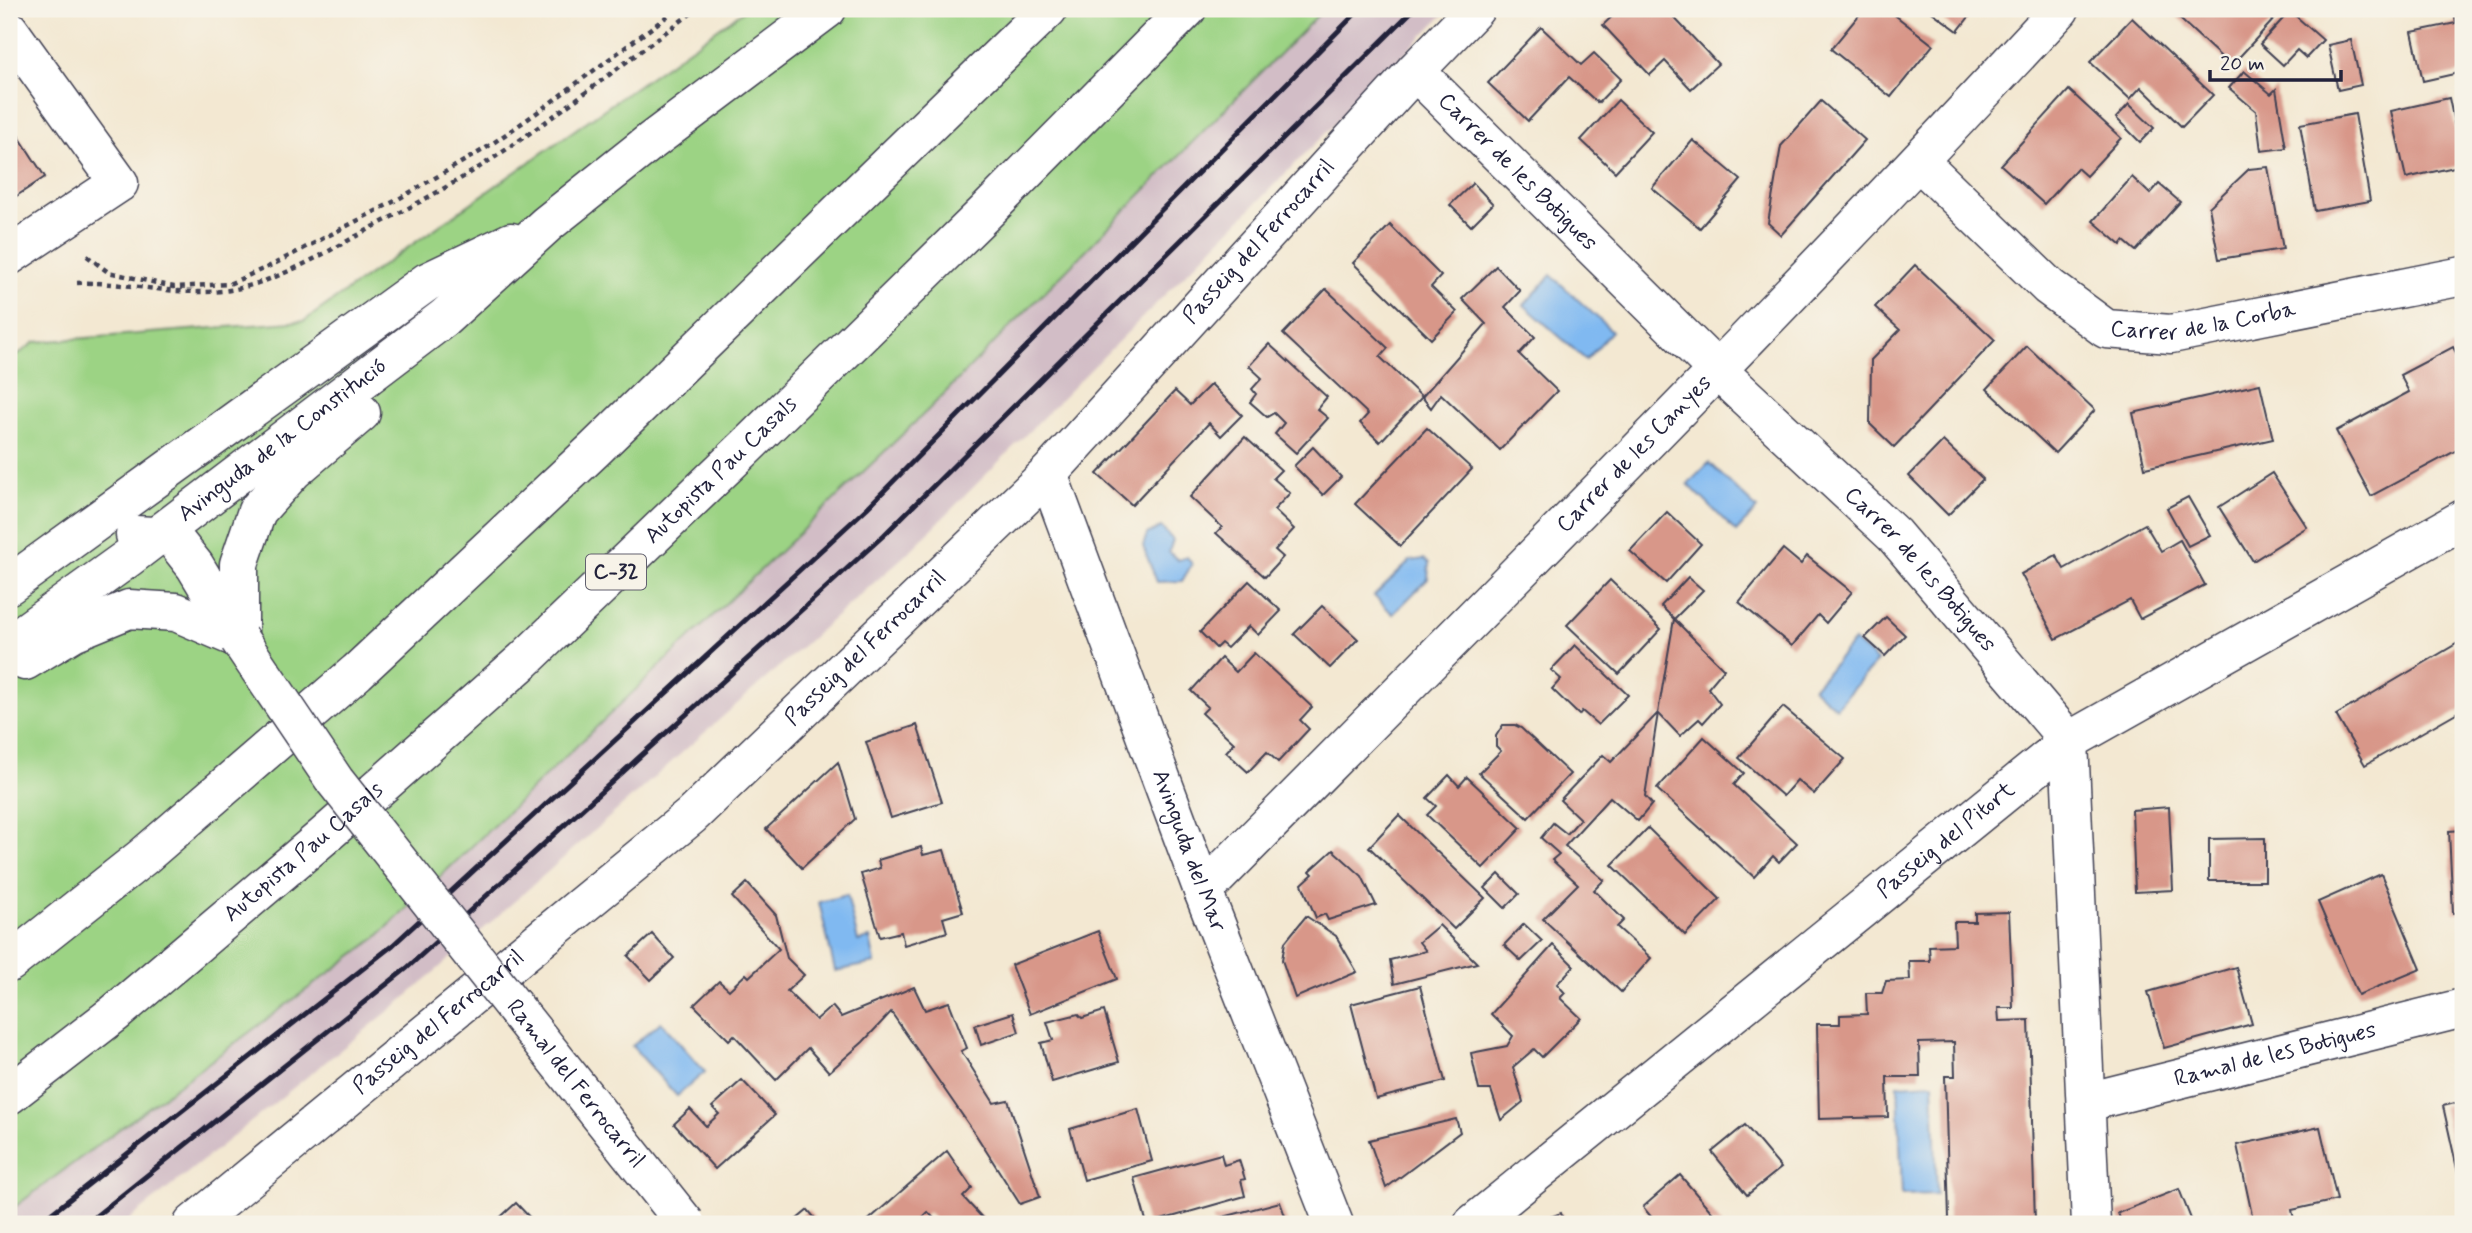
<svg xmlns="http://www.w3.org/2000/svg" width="2472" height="1233" font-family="Mynerve,sans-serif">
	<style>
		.industrial { fill: #d2bdc6 }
		.green { fill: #9cd384; stroke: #5f7a60; stroke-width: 2 }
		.water { fill: #80b9f1; stroke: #516e96; stroke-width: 2 }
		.building { fill: #d89789 }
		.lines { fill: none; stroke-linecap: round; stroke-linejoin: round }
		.minor-casing { stroke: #414052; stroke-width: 41 }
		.tertiary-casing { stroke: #414052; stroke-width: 41 }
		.motorway-casing { stroke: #414052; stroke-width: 41 }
		.path { stroke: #414052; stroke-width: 4.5; stroke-dasharray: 5 5; stroke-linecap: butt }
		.minor { stroke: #fff; stroke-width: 38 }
		.tertiary { stroke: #fff; stroke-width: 38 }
		.motorway { stroke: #fff; stroke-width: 38 }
		.rail { stroke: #22223b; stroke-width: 5 }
		.minor-bridge-casing { stroke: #414052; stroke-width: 41; stroke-linecap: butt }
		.minor-bridge { stroke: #fff; stroke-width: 38 }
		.labels { text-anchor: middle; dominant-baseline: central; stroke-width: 7; stroke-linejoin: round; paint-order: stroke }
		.shield { fill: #f7f3e8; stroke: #62616f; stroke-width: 2 }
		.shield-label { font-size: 21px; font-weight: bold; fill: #22223b }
		.street-label { font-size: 23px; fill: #22223b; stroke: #f7f3e8 }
	</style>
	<rect width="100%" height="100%" fill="#f7f3e8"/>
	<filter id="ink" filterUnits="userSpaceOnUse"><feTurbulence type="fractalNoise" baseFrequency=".0143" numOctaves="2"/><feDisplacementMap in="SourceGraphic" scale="14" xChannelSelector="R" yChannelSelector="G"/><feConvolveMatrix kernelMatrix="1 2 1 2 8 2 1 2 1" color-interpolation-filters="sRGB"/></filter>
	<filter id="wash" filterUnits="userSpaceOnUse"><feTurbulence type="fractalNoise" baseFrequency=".00686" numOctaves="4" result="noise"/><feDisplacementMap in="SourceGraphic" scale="28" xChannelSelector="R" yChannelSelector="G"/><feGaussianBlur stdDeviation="1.57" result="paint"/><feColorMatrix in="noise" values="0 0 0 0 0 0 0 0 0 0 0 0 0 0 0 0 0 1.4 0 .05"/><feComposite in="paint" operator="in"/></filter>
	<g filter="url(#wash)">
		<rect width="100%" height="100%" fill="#f3e8d2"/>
		<polygon class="industrial" points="1324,9 1449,9 911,550 405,998 124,1224 9,1224 9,1211 377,938 929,409"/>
		<polygon class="green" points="746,9 1324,9 929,409 376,938 9,1211 9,361 35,342 304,321"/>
		<g class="water">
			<polygon points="1551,275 1612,331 1586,360 1524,305"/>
			<polygon points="1709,463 1757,509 1736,532 1688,484"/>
			<polygon points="1161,527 1173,540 1169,552 1178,560 1187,557 1192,564 1182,581 1157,582 1143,546 1147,534"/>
			<polygon points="1424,559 1429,563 1428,579 1393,614 1374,596 1410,561"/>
			<polygon points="1854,641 1877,661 1836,708 1813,688"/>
			<polygon points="847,895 858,941 870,938 875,963 835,971 819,902"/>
			<polygon points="661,1022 705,1072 677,1096 632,1046"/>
			<polygon points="1933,1083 1937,1194 1902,1195 1898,1085"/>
		</g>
		<g id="blocks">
			<g class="building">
				<polygon points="1620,9 1666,9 1718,64 1691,89 1665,61 1650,75 1603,25"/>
				<polygon points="1864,9 1887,9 1933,45 1891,97 1831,49"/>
				<polygon points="1928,9 1975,9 1958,31"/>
				<polygon points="2169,9 2266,9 2276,17 2231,66"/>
				<polygon points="2454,9 2463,10 2463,72 2423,81 2412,32 2456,23"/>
				<polygon points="2290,11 2323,40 2306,58 2297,50 2283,65 2260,44"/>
				<polygon points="2132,18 2213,95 2182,127 2141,87 2130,99 2090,62"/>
				<polygon points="1541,27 1581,65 1594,53 1621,79 1598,103 1569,77 1528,121 1488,83"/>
				<polygon points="2351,40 2361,85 2338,90 2328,45"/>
				<polygon points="2244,71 2271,94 2276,89 2286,148 2261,151 2256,111 2229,88"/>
				<polygon points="2069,90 2121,138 2086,176 2077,168 2044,204 2001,165"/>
				<polygon points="2449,98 2463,165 2406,178 2391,111"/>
				<polygon points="1618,100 1652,132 1615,172 1581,140"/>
				<polygon points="1821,101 1865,140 1781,235 1768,223 1781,146"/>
				<polygon points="2129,104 2154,128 2140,142 2116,118"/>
				<polygon points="2355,114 2370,201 2315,211 2300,124"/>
				<polygon points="16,132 45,177 9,201 9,137"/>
				<polygon points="1693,140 1741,180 1700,228 1652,188"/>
				<polygon points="2268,167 2283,249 2219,259 2209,207 2249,169"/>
				<polygon points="2132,177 2150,194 2159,184 2180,202 2136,251 2124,241 2121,245 2093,221"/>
				<polygon points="1473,183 1493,204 1471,226 1450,205"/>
				<polygon points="1390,225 1441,276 1431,287 1457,312 1431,339 1353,263"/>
				<polygon points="1915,265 1995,340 1894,447 1870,424 1871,360 1900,330 1875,307"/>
				<polygon points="1496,266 1520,291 1505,307 1535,337 1519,354 1557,391 1500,450 1441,394 1431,408 1422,397 1486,324 1462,299"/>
				<polygon points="1326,289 1388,348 1380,357 1422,397 1380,442 1360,423 1368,414 1283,334"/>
				<polygon points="1269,344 1327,397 1317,409 1328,418 1296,453 1275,434 1284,423 1274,413 1267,417 1250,402 1256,394 1252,389 1262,378 1249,366"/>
				<polygon points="2027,346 2095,410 2055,453 1987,389"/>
				<polygon points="2453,347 2463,366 2463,447 2371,496 2336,431 2409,392 2400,375"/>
				<polygon points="1211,384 1242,415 1221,436 1209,423 1132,505 1097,474 1175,391 1190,405"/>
				<polygon points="2260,384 2273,439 2145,468 2133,413"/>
				<polygon points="1427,428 1472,469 1400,546 1355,504"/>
				<polygon points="1245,437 1281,470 1273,478 1290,493 1274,510 1294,529 1275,550 1283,557 1265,577 1216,533 1222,527 1190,497"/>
				<polygon points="1943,441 1983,479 1948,515 1909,476"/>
				<polygon points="1313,447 1341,477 1323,495 1294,466"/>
				<polygon points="2272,473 2307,527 2253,561 2219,507"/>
				<polygon points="2188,497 2210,535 2188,546 2167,508"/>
				<polygon points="1667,512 1701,544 1666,583 1630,551"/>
				<polygon points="2145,524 2161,551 2180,540 2205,585 2140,619 2130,600 2056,639 2021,574 2056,555 2064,569"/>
				<polygon points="1783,549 1801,564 1807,556 1852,592 1826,623 1818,615 1792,646 1739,602"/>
				<polygon points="1688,577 1703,590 1674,619 1661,606"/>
				<polygon points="1610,580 1661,629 1619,674 1567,625"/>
				<polygon points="1249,581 1281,611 1258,635 1249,626 1227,648 1221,643 1216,648 1200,632"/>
				<polygon points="1322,606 1358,639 1330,668 1294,634"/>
				<polygon points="1886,617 1905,635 1885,656 1865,638"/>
				<polygon points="1674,619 1724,669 1708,688 1720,704 1703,723 1699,719 1680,736 1658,713"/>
				<polygon points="2463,640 2463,709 2365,765 2336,715"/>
				<polygon points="1575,645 1628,695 1598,725 1582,711 1579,715 1552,689 1561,679 1551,670"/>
				<polygon points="1254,653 1312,707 1300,720 1309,729 1278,762 1267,752 1248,772 1226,752 1234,743 1202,713 1208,707 1191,691 1221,658 1236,672"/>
				<polygon points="1783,707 1845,759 1814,794 1797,780 1783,796 1739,758"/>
				<polygon points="1658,713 1645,796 1652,804 1638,821 1610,797 1565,846 1604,880 1594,890 1624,920 1617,927 1651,958 1621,992 1543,919 1578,884 1552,860 1559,854 1541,838 1553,823 1567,834 1580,819 1560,800 1603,755 1611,762"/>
				<polygon points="917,725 942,802 891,818 866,742"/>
				<polygon points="1503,725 1515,725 1521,728 1570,774 1528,818 1479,773 1501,751 1496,746 1496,736"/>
				<polygon points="1704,737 1744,773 1734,785 1797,843 1779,862 1773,856 1754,877 1657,789"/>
				<polygon points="838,762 855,819 802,868 766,829"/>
				<polygon points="1449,775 1459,786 1467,777 1521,828 1483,868 1427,815 1436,806 1427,798"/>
				<polygon points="2169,807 2173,890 2135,892 2132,810"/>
				<polygon points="1399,815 1485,898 1454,929 1369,847"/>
				<polygon points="1648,828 1720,899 1685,935 1612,865"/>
				<polygon points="2463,830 2463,912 2453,913 2449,831"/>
				<polygon points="2265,838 2265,881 2209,881 2209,839"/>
				<polygon points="921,847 923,855 944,850 963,912 943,918 947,932 904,945 901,932 880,937 861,874 880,868 878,860"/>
				<polygon points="1333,850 1362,876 1376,905 1328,920 1325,914 1316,918 1302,884 1313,874 1310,871"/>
				<polygon points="1499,874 1519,894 1505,908 1485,888"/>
				<polygon points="2381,874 2421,969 2358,995 2318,902"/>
				<polygon points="747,883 776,915 787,958 804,975 787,991 816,1020 832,1006 841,1017 914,987 925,1010 949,1002 967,1048 961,1051 994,1103 1008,1100 1040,1197 1020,1204 976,1135 891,1012 863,1042 829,1072 808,1048 776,1080 734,1035 729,1040 694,1005 719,981 729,990 746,974 749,977 779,949 732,897"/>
				<polygon points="2009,912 2013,1008 1998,1008 1999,1021 2029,1020 2035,1222 2029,1222 2029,1224 1941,1224 1940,1220 1949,1219 1945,1076 1955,1076 1954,1042 1919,1043 1920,1077 1887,1077 1888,1117 1819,1119 1817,1024 1840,1024 1840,1015 1867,1014 1866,993 1882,993 1886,981 1910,980 1909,961 1930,961 1929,946 1955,945 1954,922 1975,922 1975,913"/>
				<polygon points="1306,916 1336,936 1357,972 1295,998 1282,960 1285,942"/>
				<polygon points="1524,924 1542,941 1521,961 1504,945"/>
				<polygon points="1439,925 1477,963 1394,984 1390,960 1426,951 1419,942"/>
				<polygon points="1098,931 1117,979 1030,1014 1011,965"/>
				<polygon points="652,934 674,958 651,980 628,956"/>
				<polygon points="1553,945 1574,966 1557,984 1565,993 1560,998 1581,1018 1542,1057 1534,1049 1513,1067 1523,1102 1501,1120 1491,1090 1479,1090 1471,1053 1507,1046 1513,1036 1491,1014"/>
				<polygon points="2236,967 2252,1024 2164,1048 2148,992"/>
				<polygon points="1420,986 1445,1081 1376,1099 1351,1004"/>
				<polygon points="1104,1011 1119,1062 1052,1082 1041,1043 1053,1040 1047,1022 1078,1014 1082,1018"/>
				<polygon points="1013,1013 1019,1032 981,1045 975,1025"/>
				<polygon points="742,1080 775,1115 715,1169 674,1124 690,1109 706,1126 719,1114 712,1107"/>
				<polygon points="2463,1101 2463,1181 2460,1182 2443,1106"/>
				<polygon points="1138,1109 1152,1161 1084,1180 1070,1129"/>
				<polygon points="1456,1119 1460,1132 1386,1188 1369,1140"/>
				<polygon points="1745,1125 1781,1168 1747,1195 1712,1152"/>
				<polygon points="2320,1127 2337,1200 2292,1210 2295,1224 2254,1224 2237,1145"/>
				<polygon points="947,1151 972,1188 963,1197 988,1224 939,1224 928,1212 917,1223 919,1224 864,1224"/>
				<polygon points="1221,1154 1224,1165 1239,1160 1245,1179 1241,1180 1245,1196 1147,1224 1134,1178"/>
				<polygon points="1680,1175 1722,1224 1657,1224 1643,1207"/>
				<polygon points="2179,1189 2193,1224 2122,1224 2118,1213"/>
				<polygon points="1280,1202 1288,1224 1214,1224 1212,1220"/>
				<polygon points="516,1203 536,1224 493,1224"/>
				<polygon points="808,1210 820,1224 791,1224"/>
				<polygon points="1561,1213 1565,1224 1531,1224"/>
			</g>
		</g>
	</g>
	<g filter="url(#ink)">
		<use href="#blocks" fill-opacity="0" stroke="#414052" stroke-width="2"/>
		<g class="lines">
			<g class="minor-casing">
				<g id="minor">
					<polyline points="9,30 119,183 9,256"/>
					<path id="s1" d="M1415 71 1718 371 1894 535 2069 741 2091 1224"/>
					<path id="s2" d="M1919 161 2049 287 2106 329 2171 334 2463 276"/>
					<path id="s3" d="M1048 474 1203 891 1334 1224"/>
					<path id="s4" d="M1203 891C1492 599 1782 310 2060 9"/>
					<path id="s5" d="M2087 1102 2463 1008"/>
					<path id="s6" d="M193 1224 691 816 1048 474 1415 71 1475 9"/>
					<path id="s7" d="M1473 1224 2069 741 2463 519"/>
				</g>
			</g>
			<g class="tertiary-casing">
				<g id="tertiary">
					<polyline points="135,535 172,537 195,566 239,639"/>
					<polyline points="9,585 427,282 511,242"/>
					<polyline points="239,639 239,564 257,511 293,471 361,413"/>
					<path id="s8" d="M9 644 128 558 444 318 547 224 650 142 827 9"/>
					<polyline points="25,661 73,632 129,609 176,612 239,639"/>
				</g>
			</g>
			<g class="motorway-casing">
				<g id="motorway">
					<polyline points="9,963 144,856 357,672 594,450 1048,9"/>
					<path id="s9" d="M9 1095 114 1014 324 836 524 660 746 447 986 212 1187 9"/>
				</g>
			</g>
			<g class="path">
				<polyline points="87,256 108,272 174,287 229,284 272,265 395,201 483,150 535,114 677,9"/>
				<path d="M77 283C130 281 183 299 236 289 282 279 321 255 362 233 410 207 459 182 504 151 570 106 633 56 697 9"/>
			</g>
			<use href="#minor" class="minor"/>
			<use href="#tertiary" class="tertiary"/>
			<use href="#motorway" class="motorway"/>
			<g class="rail">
				<polyline points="38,1224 393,945 867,508 1360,9"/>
				<polyline points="86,1224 407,968 884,535 1414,9"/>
			</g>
			<g class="minor-bridge-casing">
				<g id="minor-bridge">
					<path id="s10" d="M239 639 335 781 686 1224"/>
				</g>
			</g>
			<use href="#minor-bridge" class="minor-bridge"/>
		</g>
	</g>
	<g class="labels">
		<rect class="shield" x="586" y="554.5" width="60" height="35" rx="5"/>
		<g class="shield-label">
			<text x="616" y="572">C-32</text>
		</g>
		<g class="street-label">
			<text stroke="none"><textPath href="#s1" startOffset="144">Carrer de les Botigues</textPath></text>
			<text stroke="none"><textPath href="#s6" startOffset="1452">Passeig del Ferrocarril</textPath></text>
			<text stroke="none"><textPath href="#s2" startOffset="350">Carrer de la Corba</textPath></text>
			<text stroke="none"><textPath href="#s8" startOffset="341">Avinguda de la Constitució</textPath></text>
			<text stroke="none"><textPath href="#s4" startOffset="614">Carrer de les Canyes</textPath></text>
			<text stroke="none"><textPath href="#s9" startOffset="948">Autopista Pau Casals</textPath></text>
			<text stroke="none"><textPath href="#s1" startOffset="710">Carrer de les Botigues</textPath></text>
			<text stroke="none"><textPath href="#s6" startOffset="886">Passeig del Ferrocarril</textPath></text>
			<text stroke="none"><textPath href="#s7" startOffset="609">Passeig del Pitort</textPath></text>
			<text stroke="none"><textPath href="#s3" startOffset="402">Avinguda del Mar</textPath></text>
			<text stroke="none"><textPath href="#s9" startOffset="382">Autopista Pau Casals</textPath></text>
			<text stroke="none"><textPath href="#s6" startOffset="318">Passeig del Ferrocarril</textPath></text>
			<text stroke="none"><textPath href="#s5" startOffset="194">Ramal de les Botigues</textPath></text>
			<text stroke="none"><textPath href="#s10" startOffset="558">Ramal del Ferrocarril</textPath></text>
		</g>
	</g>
	<rect width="2472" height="1233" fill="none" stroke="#f7f3e8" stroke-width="35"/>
	<path d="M2210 70v10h131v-10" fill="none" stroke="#22223b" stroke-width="3.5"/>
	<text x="2220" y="70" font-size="21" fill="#22223b" stroke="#f7f3e8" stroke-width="5" paint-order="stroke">20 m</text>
</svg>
